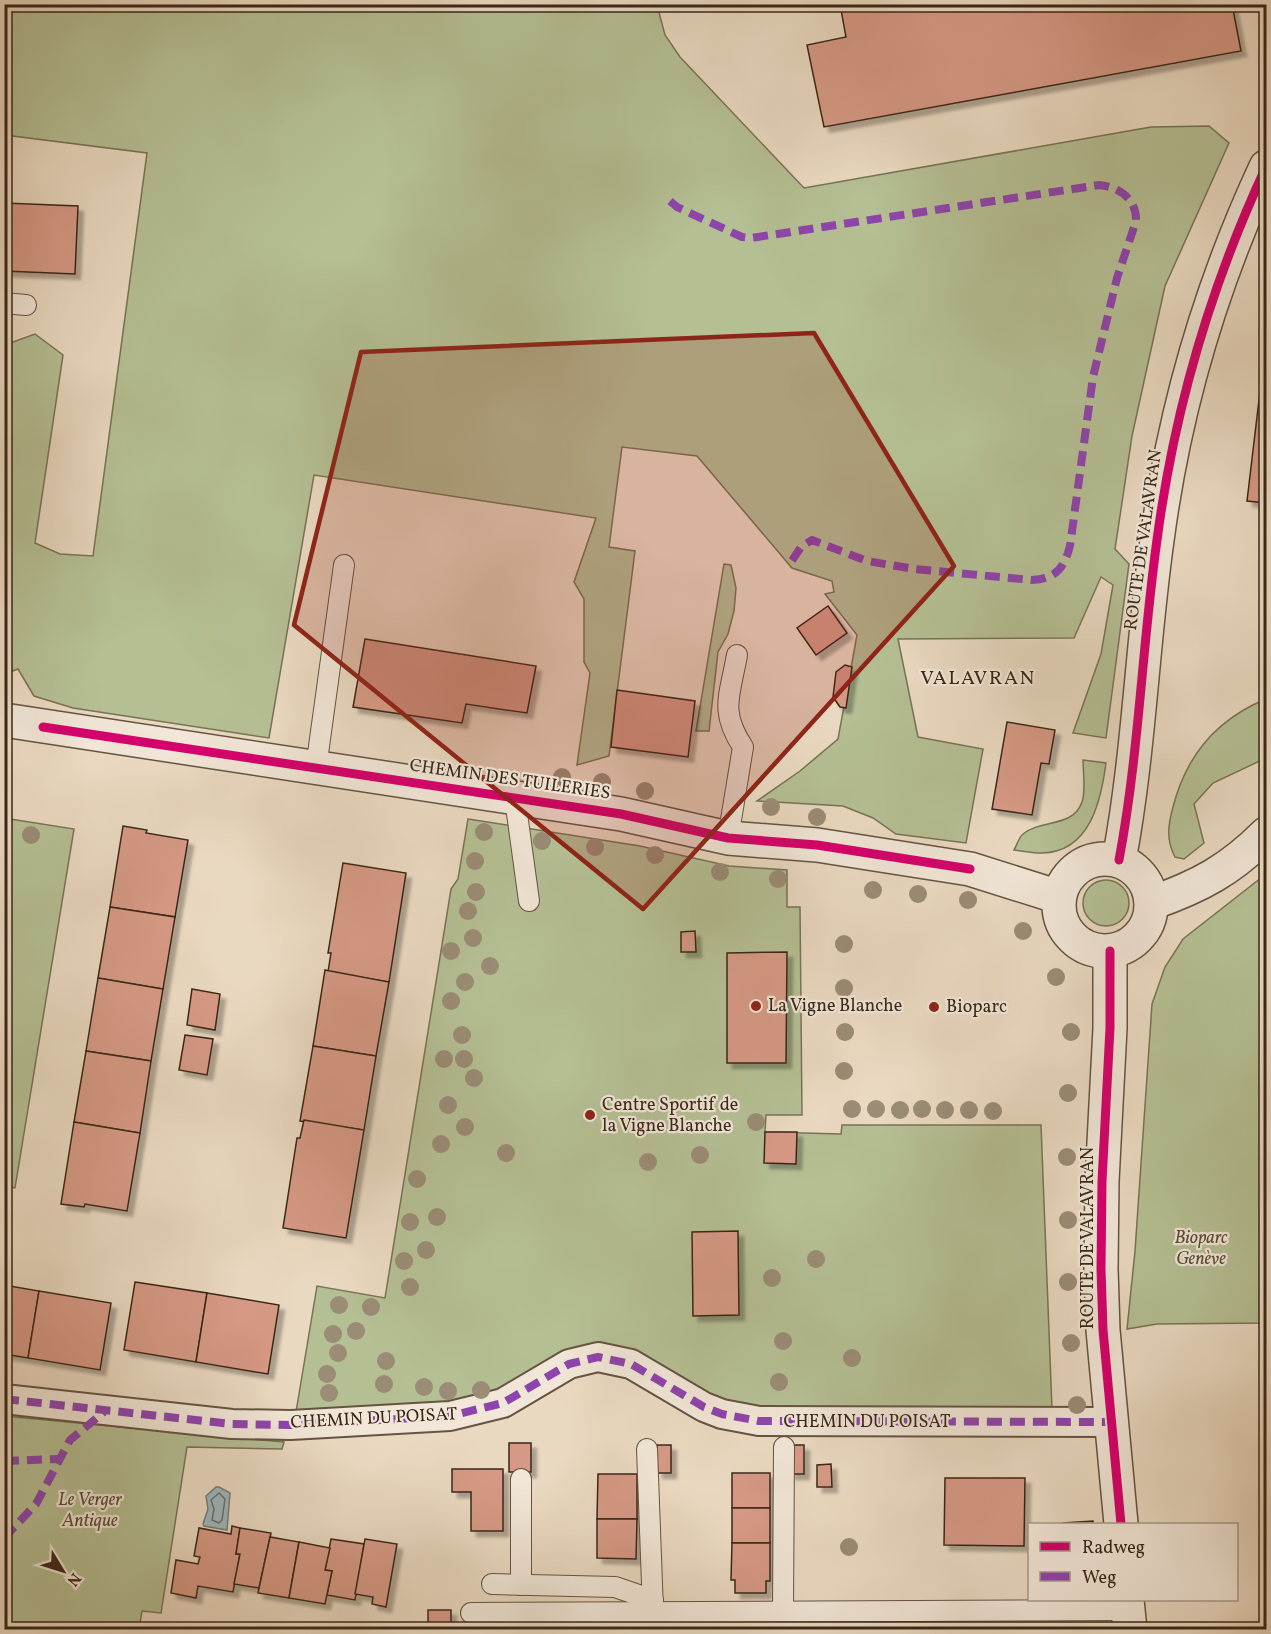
<svg xmlns="http://www.w3.org/2000/svg" width="1271" height="1634" font-family="Vollkorn,serif">
	<style>
		.green { fill: #b5bf94; stroke: #777356; stroke-width: 1.5 }
		.water { fill: #9db7bd; stroke: #757d7b; stroke-width: 1.5 }
		.lines { fill: none; stroke-linecap: round; stroke-linejoin: round }
		.shore { stroke: #6b6f6a; stroke-width: 1.5 }
		.building { fill: #d69985; stroke: #392718; stroke-width: 1.5; filter: url(#shadow) }
		.service-casing { stroke: #655442; stroke-width: 22 }
		.pedestrian-casing { stroke: #655442; stroke-width: 32 }
		.minor-casing { stroke: #655442; stroke-width: 36 }
		.tertiary-casing { stroke: #655442; stroke-width: 36 }
		.service { stroke: #f1e6d7; stroke-width: 20 }
		.pedestrian { stroke: #f1e6d7; stroke-width: 28 }
		.minor { stroke: #f1e6d7; stroke-width: 33 }
		.tertiary { stroke: #f1e6d7; stroke-width: 33 }
		.quiet { stroke: #8e44ad; stroke-width: 8; stroke-dasharray: 15 8; stroke-linecap: butt }
		.cycleway-casing { stroke: #f1e6d7; stroke-width: 13 }
		.cycleway { stroke: #d6006c; stroke-width: 9 }
		.tree { fill: #9a8c75 }
		.marked { fill: #8f2418; fill-opacity: 0.2; stroke: #8f2418; stroke-width: 4.5; stroke-linejoin: round }
		.poi-dot { fill: #8f2418; stroke: #f1e6d7; stroke-width: 2 }
		.labels { text-anchor: middle; dominant-baseline: central; stroke-width: 4.5; stroke-linejoin: round; paint-order: stroke }
		.street-label { font-size: 18px; fill: #392718; stroke: #f1e6d7 }
		.poi-label { font-size: 18px; fill: #392718; stroke: #f1e6d7; text-anchor: start }
		.park-label { font-size: 18px; font-style: italic; fill: #584d37; stroke: #f1e6d7 }
		.neighbourhood-label { font-size: 20px; letter-spacing: 1.5px; fill: #392718; stroke: #f1e6d7 }
	</style>
	<defs>
		<filter id="shadow"><feDropShadow dx="5.5" dy="5.5" stdDeviation="1.5" flood-color="#0004"/></filter>
	</defs>
	<rect width="100%" height="100%" fill="#ead9c1"/>
	<filter id="stains"><feTurbulence type="fractalNoise" baseFrequency=".00333" numOctaves="4"/><feColorMatrix values="0 0 0 0 .2 0 0 0 0 .09 0 0 0 0 .02 0 0 0 .5 -.17"/></filter>
	<radialGradient id="worn" r=".72"><stop offset=".6" stop-color="#630" stop-opacity="0"/><stop offset="1" stop-color="#630" stop-opacity=".3"/></radialGradient>
	<g class="green">
		<polygon points="5,5 657,5 665,35 680,57 804,188 1151,127 1209,126 1229,143 1165,286 1132,436 1115,549 1129,564 1106,738 1073,733 1101,654 1113,585 1101,577 1074,638 898,639 918,737 983,749 966,843 896,834 873,818 843,806 757,801 800,771 838,739 857,635 825,594 834,592 832,581 792,568 697,456 622,447 609,547 635,551 609,756 577,765 590,673 584,662 584,599 574,582 596,518 314,475 269,738 73,708 34,696 18,669 5,674 4,401 10,343 35,334 63,355 35,543 60,554 93,556 147,153 5,135"/>
		<polygon points="724,564 731,565 736,588 734,611 728,634 718,652 709,731 696,731"/>
		<path d="M1266 699V758L1213 783 1194 804 1204 843 1184 859 1175 857C1166 840 1168 825 1173 807 1186 756 1217 719 1266 699Z"/>
		<path d="M1083 760 1106 763C1101 801 1090 852 1042 853 1033 853 1023 851 1014 850 1017 845 1019 837 1023 834 1041 819 1073 828 1082 802 1086 791 1083 771 1083 760Z"/>
		<polygon points="4,818 74,829 15,1188 4,1186"/>
		<polygon points="468,819 640,846 729,866 787,870 787,907 800,907 802,1115 766,1115 765,1132 841,1134 842,1125 1041,1125 1052,1409 760,1411 719,1402 639,1357 514,1385 470,1402 296,1412 317,1286 385,1298 451,889 458,879"/>
		<polygon points="1266,874 1266,1323 1157,1324 1127,1329 1135,1251 1152,1004 1165,967 1183,939"/>
		<circle cx="1106" cy="903" r="23"/>
		<polygon points="4,1416 284,1442 282,1449 187,1447 161,1613 142,1611 139,1629 5,1629"/>
	</g>
	<polygon class="water" points="216,1487 219,1487 230,1493 227,1530 204,1526 203,1524 208,1509 206,1496"/>
	<g class="lines">
		<polygon class="shore" points="219,1493 225,1499 222,1520 219,1523 212,1520 214,1509 211,1500"/>
	</g>
	<g class="building">
		<polygon points="840,4 1232,4 1241,51 824,127 807,45 846,37"/>
		<polygon points="4,203 78,206 75,274 4,271"/>
		<polygon points="1263,366 1266,366 1266,503 1247,501"/>
		<polygon points="828,606 847,633 816,655 797,628"/>
		<polygon points="365,639 536,666 527,713 466,704 462,723 353,707"/>
		<polygon points="845,665 852,667 846,708 840,707 833,697 836,672"/>
		<polygon points="617,690 695,701 688,757 611,747"/>
		<polygon points="1007,722 1055,730 1049,764 1041,763 1032,815 992,809"/>
		<polygon points="123,826 147,830 146,833 188,840 175,917 110,907"/>
		<polygon points="343,863 406,873 389,982 328,972 331,953 328,953"/>
		<polygon points="110,907 175,917 163,989 98,978"/>
		<polygon points="695,931 696,952 681,952 681,932"/>
		<polygon points="787,952 786,1063 727,1063 727,953"/>
		<polygon points="325,970 389,982 376,1056 313,1046"/>
		<polygon points="98,978 163,989 151,1061 86,1051"/>
		<polygon points="192,989 220,994 215,1030 187,1025"/>
		<polygon points="185,1035 213,1039 207,1075 179,1070"/>
		<polygon points="313,1046 376,1056 364,1130 300,1121"/>
		<polygon points="86,1051 151,1061 140,1133 74,1122"/>
		<polygon points="304,1120 364,1130 346,1238 283,1228 297,1138 300,1138"/>
		<polygon points="74,1122 140,1133 127,1211 85,1204 84,1207 61,1204"/>
		<polygon points="765,1132 797,1132 796,1164 764,1163"/>
		<polygon points="738,1231 739,1315 693,1316 692,1232"/>
		<polygon points="135,1282 207,1293 196,1362 124,1350"/>
		<polygon points="4,1285 39,1291 28,1358 4,1354"/>
		<polygon points="39,1291 111,1303 100,1370 28,1358"/>
		<polygon points="207,1293 279,1305 268,1374 196,1362"/>
		<rect x="509" y="1443" width="22" height="29"/>
		<rect x="657" y="1445" width="14" height="28"/>
		<rect x="790" y="1445" width="14" height="29"/>
		<polygon points="831,1464 832,1487 817,1487 817,1465"/>
		<polygon points="452,1469 503,1469 503,1531 471,1531 471,1492 452,1492"/>
		<rect x="732" y="1473" width="38" height="35"/>
		<polygon points="598,1474 637,1474 637,1519 597,1519"/>
		<polygon points="945,1478 1025,1478 1024,1546 944,1545"/>
		<rect x="732" y="1508" width="38" height="35"/>
		<polygon points="597,1519 637,1519 636,1559 597,1558"/>
		<polygon points="1093,1521 1093,1524 1063,1524 1063,1523"/>
		<polygon points="232,1526 240,1528 236,1554 240,1554 233,1592 198,1586 196,1598 171,1593 176,1560 198,1564 200,1557 194,1556 199,1528 231,1534"/>
		<polygon points="240,1528 271,1533 259,1588 234,1584 240,1554 236,1554"/>
		<polygon points="270,1537 299,1542 289,1598 258,1593"/>
		<polygon points="331,1539 364,1544 355,1600 327,1595 332,1571 325,1570"/>
		<polygon points="365,1539 397,1544 386,1607 372,1604 373,1597 355,1594"/>
		<polygon points="299,1542 330,1548 325,1570 332,1571 325,1604 289,1598"/>
		<polygon points="732,1543 770,1543 770,1581 766,1581 766,1593 735,1593 735,1580 731,1580"/>
		<rect x="428" y="1610" width="23" height="20"/>
	</g>
	<g class="lines">
		<g class="service-casing">
			<g id="service">
				<polyline points="4,303 26,305"/>
				<polyline points="316,768 344,565"/>
				<polyline points="515,799 529,901"/>
				<path d="M728 838 743 747C719 711 730 695 737 655"/>
				<polyline points="647,1449 653,1611"/>
				<polyline points="521,1479 521,1585"/>
				<polyline points="492,1584 615,1587 653,1600"/>
				<polyline points="783,1610 784,1447"/>
				<polyline points="471,1613 1128,1610"/>
			</g>
		</g>
		<g class="pedestrian-casing">
			<polyline id="pedestrian" points="4,1399 232,1424 291,1425 450,1416 503,1403 569,1364 598,1357 631,1364 704,1407 722,1414 759,1421 1112,1422"/>
		</g>
		<g class="minor-casing">
			<path id="minor" d="M1152 903C1200 886 1230 870 1266 834"/>
		</g>
		<g class="tertiary-casing">
			<g id="tertiary">
				<polyline points="4,720 621,814 728,838 817,845 970,869 1059,897"/>
				<circle cx="1105" cy="905" r="46"/>
				<path d="M1119 860C1139 754 1142 646 1157 540 1174 411 1211 285 1266 167"/>
				<polyline points="1110,951 1110,1028 1102,1181 1101,1269 1103,1330 1121,1524"/>
				<polyline points="1127,1600 1130,1630"/>
			</g>
		</g>
		<use href="#service" class="service"/>
		<use href="#pedestrian" class="pedestrian"/>
		<use href="#minor" class="minor"/>
		<use href="#tertiary" class="tertiary"/>
		<g class="quiet">
			<path d="M670 201 677 207 742 237 751 238 1099 185C1120 187 1137 200 1136 221L1117 278 1093 377 1070 546C1064 568 1056 579 1032 580L914 569 867 561 812 540 801 547 789 565"/>
			<polyline points="4,1399 232,1424 291,1425 450,1416 503,1403 569,1364 598,1357 631,1364 704,1407 722,1414 759,1421 1112,1422"/>
			<polyline points="4,1461 59,1459"/>
			<polyline points="4,1538 36,1504 70,1440 104,1412"/>
		</g>
		<g class="cycleway-casing">
			<g id="cycleway">
				<polyline points="43,727 621,814 728,838 817,845 970,869"/>
				<path d="M1119 860C1139 754 1142 646 1157 540 1174 411 1211 285 1266 167"/>
				<polyline points="1110,951 1110,1028 1102,1181 1101,1269 1103,1330 1121,1524"/>
			</g>
		</g>
		<use href="#cycleway" class="cycleway"/>
	</g>
	<g class="tree">
		<circle cx="562" cy="777" r="9"/>
		<circle cx="602" cy="782" r="9"/>
		<circle cx="645" cy="791" r="9"/>
		<circle cx="771" cy="807" r="9"/>
		<circle cx="817" cy="817" r="9"/>
		<circle cx="484" cy="832" r="9"/>
		<circle cx="31" cy="835" r="9"/>
		<circle cx="542" cy="841" r="9"/>
		<circle cx="595" cy="847" r="9"/>
		<circle cx="655" cy="855" r="9"/>
		<circle cx="475" cy="861" r="9"/>
		<circle cx="720" cy="872" r="9"/>
		<circle cx="778" cy="879" r="9"/>
		<circle cx="873" cy="890" r="9"/>
		<circle cx="476" cy="892" r="9"/>
		<circle cx="918" cy="894" r="9"/>
		<circle cx="968" cy="900" r="9"/>
		<circle cx="468" cy="911" r="9"/>
		<circle cx="1023" cy="931" r="9"/>
		<circle cx="473" cy="938" r="9"/>
		<circle cx="844" cy="944" r="9"/>
		<circle cx="451" cy="951" r="9"/>
		<circle cx="490" cy="966" r="9"/>
		<circle cx="1056" cy="977" r="9"/>
		<circle cx="465" cy="982" r="9"/>
		<circle cx="844" cy="988" r="9"/>
		<circle cx="451" cy="1001" r="9"/>
		<circle cx="845" cy="1032" r="9"/>
		<circle cx="1071" cy="1032" r="9"/>
		<circle cx="462" cy="1035" r="9"/>
		<circle cx="444" cy="1059" r="9"/>
		<circle cx="464" cy="1059" r="9"/>
		<circle cx="844" cy="1071" r="9"/>
		<circle cx="474" cy="1078" r="9"/>
		<circle cx="1068" cy="1093" r="9"/>
		<circle cx="448" cy="1105" r="9"/>
		<circle cx="852" cy="1109" r="9"/>
		<circle cx="876" cy="1109" r="9"/>
		<circle cx="922" cy="1109" r="9"/>
		<circle cx="900" cy="1110" r="9"/>
		<circle cx="945" cy="1110" r="9"/>
		<circle cx="969" cy="1110" r="9"/>
		<circle cx="993" cy="1111" r="9"/>
		<circle cx="756" cy="1122" r="9"/>
		<circle cx="465" cy="1127" r="9"/>
		<circle cx="441" cy="1144" r="9"/>
		<circle cx="506" cy="1153" r="9"/>
		<circle cx="700" cy="1155" r="9"/>
		<circle cx="1067" cy="1157" r="9"/>
		<circle cx="648" cy="1162" r="9"/>
		<circle cx="417" cy="1179" r="9"/>
		<circle cx="437" cy="1217" r="9"/>
		<circle cx="1068" cy="1220" r="9"/>
		<circle cx="410" cy="1222" r="9"/>
		<circle cx="426" cy="1250" r="9"/>
		<circle cx="816" cy="1259" r="9"/>
		<circle cx="404" cy="1261" r="9"/>
		<circle cx="772" cy="1278" r="9"/>
		<circle cx="1068" cy="1282" r="9"/>
		<circle cx="410" cy="1287" r="9"/>
		<circle cx="339" cy="1305" r="9"/>
		<circle cx="371" cy="1307" r="9"/>
		<circle cx="356" cy="1331" r="9"/>
		<circle cx="333" cy="1334" r="9"/>
		<circle cx="783" cy="1341" r="9"/>
		<circle cx="1071" cy="1343" r="9"/>
		<circle cx="338" cy="1353" r="9"/>
		<circle cx="852" cy="1358" r="9"/>
		<circle cx="386" cy="1361" r="9"/>
		<circle cx="327" cy="1374" r="9"/>
		<circle cx="779" cy="1382" r="9"/>
		<circle cx="384" cy="1384" r="9"/>
		<circle cx="424" cy="1387" r="9"/>
		<circle cx="481" cy="1390" r="9"/>
		<circle cx="448" cy="1391" r="9"/>
		<circle cx="329" cy="1393" r="9"/>
		<circle cx="1077" cy="1405" r="9"/>
		<circle cx="849" cy="1547" r="9"/>
	</g>
	<path class="marked" d="M814 333 954 566 643 909 294 625 361 352Z"/>
	<g class="poi-dot">
		<circle cx="756" cy="1006" r="6"/>
		<circle cx="934" cy="1007" r="6"/>
		<circle cx="590" cy="1115" r="6"/>
	</g>
	<g class="labels">
		<g class="street-label">
			<text transform="translate(1144 540) rotate(-82)">ROUTE DE VALAVRAN</text>
			<text transform="translate(510 780) rotate(8)">CHEMIN DES TUILERIES</text>
			<text transform="translate(1088 1238) rotate(-90)">ROUTE DE VALAVRAN</text>
			<text transform="translate(374 1419) rotate(-3)">CHEMIN DU POISAT</text>
			<text x="867" y="1422">CHEMIN DU POISAT</text>
		</g>
		<g class="poi-label">
			<text x="768" y="1006">La Vigne Blanche</text>
			<text x="946" y="1007">Bioparc</text>
			<text x="602" y="1105">Centre Sportif de<tspan x="602" dy="21">la Vigne Blanche</tspan></text>
		</g>
		<g class="park-label">
			<text x="1201" y="1238">Bioparc<tspan x="1201" dy="21">Genève</tspan></text>
			<text x="90" y="1500">Le Verger<tspan x="90" dy="21">Antique</tspan></text>
		</g>
		<g class="neighbourhood-label">
			<text x="978" y="679">VALAVRAN</text>
		</g>
	</g>
	<rect width="1271" height="1634" fill="none" stroke="#ead9c1" stroke-width="24"/>
	<rect x="6" y="6" width="1259" height="1622" fill="none" stroke="#392718" stroke-width="3"/>
	<rect x="12" y="12" width="1247" height="1610" fill="none" stroke="#392718" stroke-width="1.5"/>
	<rect x="1028" y="1523" width="210" height="78" fill="#f1e6d7" stroke="#a79a8b" stroke-width="1.5"/>
	<rect x="1040" y="1542" width="30" height="9" fill="#d6006c" stroke="#a79a8b" stroke-width="1.5"/>
	<text x="1082" y="1553" font-size="18" fill="#392718">Radweg</text>
	<rect x="1040" y="1572" width="30" height="9" fill="#8e44ad" stroke="#a79a8b" stroke-width="1.5"/>
	<text x="1082" y="1583" font-size="18" fill="#392718">Weg</text>
	<g transform="translate(63 1571) rotate(128)" stroke="#f1e6d7" stroke-width="4.5" paint-order="stroke">
	<path d="M0-4.5L10 22L0 15L-10 22Z" fill="#392718"/>
	<text y="-9" font-size="16" font-weight="bold" text-anchor="middle" fill="#392718">N</text>
	</g>
	<rect width="100%" height="100%" filter="url(#stains)"/>
	<rect width="100%" height="100%" fill="url(#worn)"/>
</svg>
